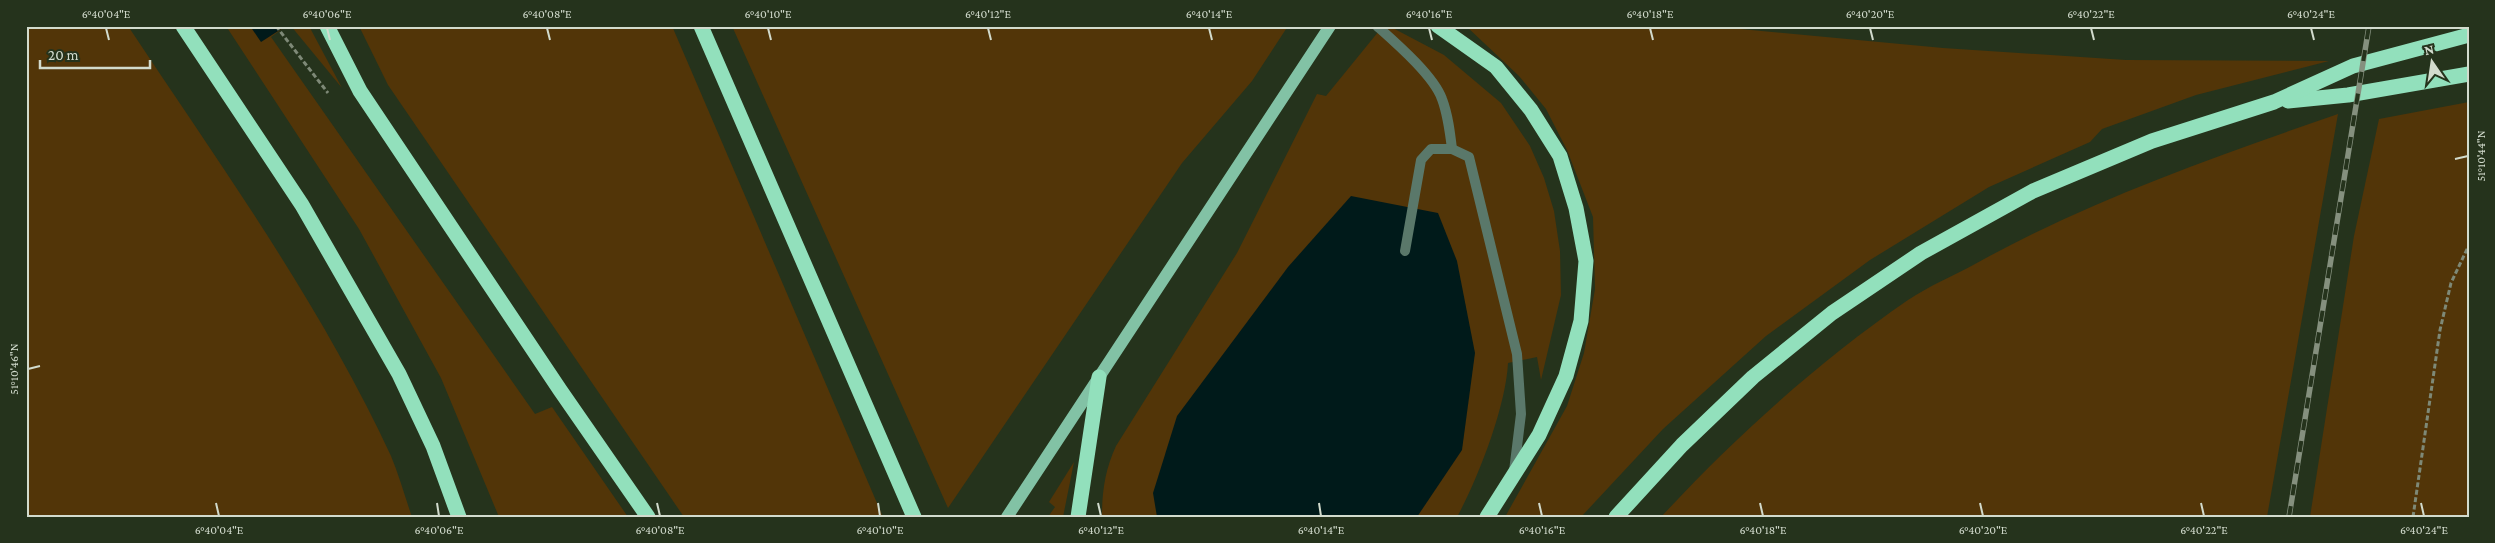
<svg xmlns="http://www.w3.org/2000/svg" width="2495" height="543" font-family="'Crimson Pro',serif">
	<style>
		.green { fill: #523508 }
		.water { fill: #001a1a }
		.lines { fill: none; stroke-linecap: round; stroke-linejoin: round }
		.path { stroke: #7e8977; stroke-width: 3; stroke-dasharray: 5 2.5; stroke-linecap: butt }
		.lane { stroke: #5a786a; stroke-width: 10 }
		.primary { stroke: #82c2a5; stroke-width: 12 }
		.highway { stroke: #92e0bc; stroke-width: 15 }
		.rail-casing { stroke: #85907e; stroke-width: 5.5 }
		.rail { stroke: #25331c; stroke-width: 4; stroke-dasharray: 11; stroke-linecap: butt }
		.ticks { fill: none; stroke: #d2dbcd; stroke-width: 2 }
		.neatline { fill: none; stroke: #d2dbcd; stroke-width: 2 }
		.ticks-label { font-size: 12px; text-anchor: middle; fill: #d2dbcd }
	</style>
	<rect width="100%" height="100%" fill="#25331c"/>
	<g class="green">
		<path d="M26 26H128C221 166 320 303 391 456 399 475 405 497 412 517H26Z"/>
		<polygon points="226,26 286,26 271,37 535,414 552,407 628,517 499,517 441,378 359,229"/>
		<polygon points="291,26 309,26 342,88"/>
		<polygon points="359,26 672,26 883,517 684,517 388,85"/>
		<polygon points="732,26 1288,26 1252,81 1182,163 948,508"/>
		<path d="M1383 26H1389L1444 55 1501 103 1530 146 1544 178 1554 211 1560 251 1561 295 1541 380 1537 357 1508 363C1506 406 1478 479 1457 517H1102C1102 491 1105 470 1116 446L1237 253 1317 94 1326 96Z"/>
		<polygon points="1466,26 1709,26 1943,48 2126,60 2329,61 2196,95 2102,129 2090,142 1989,187 1870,260 1766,336 1663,429 1581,517 1505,517 1567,406 1584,353 1595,289 1593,217 1567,150 1546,109 1519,76"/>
		<polygon points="2469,102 2469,517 2310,517 2354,236 2379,119"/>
		<path d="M2338 114 2267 517H1661C1735 437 1818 362 1908 300 1929 286 1953 276 1975 264 2090 200 2214 157 2338 114Z"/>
		<polygon points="1074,462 1063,517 1048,517 1055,507 1049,502"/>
	</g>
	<g class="water">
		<polygon points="250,26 286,26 261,42"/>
		<polygon points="1351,196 1438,213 1457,261 1475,353 1462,450 1417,517 1157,517 1153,493 1177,416 1288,267"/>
	</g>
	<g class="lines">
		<g class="path">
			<polyline points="276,26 328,93"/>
			<polyline points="2413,517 2440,330 2451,283 2469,245"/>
		</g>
		<g class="lane">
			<path d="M1377 26C1396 43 1434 76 1442 99 1448 115 1450 132 1452 149"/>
			<polyline points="1405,251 1421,160 1431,149 1452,149 1469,157 1517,354 1521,414 1514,471"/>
		</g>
		<polyline class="primary" points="1007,517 1330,26"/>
		<g class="highway">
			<polyline points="183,26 302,205 399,374 433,446 459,517"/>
			<polyline points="327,26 360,91 560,390 648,517"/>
			<polyline points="701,26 914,517"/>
			<polyline points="1438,26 1496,67 1531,110 1560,156 1576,208 1586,261 1581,321 1566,376 1539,435 1487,517"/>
			<polyline points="2288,101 2348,95 2469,74"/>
			<polyline points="1078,517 1099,377"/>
			<polyline points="1616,517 1682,445 1753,377 1832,313 1921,253 2033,191 2152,141 2274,102 2353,66 2469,35"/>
		</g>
		<g class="rail-casing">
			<polyline id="rail" points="2289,517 2369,26"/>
		</g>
		<use href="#rail" class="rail"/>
	</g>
	<path class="ticks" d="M106 28 109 40M327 28 330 40M547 28 550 40M768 28 771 40M988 28 991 40M1209 28 1212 40M1429 28 1432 40M1650 28 1653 40M1870 28 1873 40M2091 28 2094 40M2311 28 2314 40M2455 159 2468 156M28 369 40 366M216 503 219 516M437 503 439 516M657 503 660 516M878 503 880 516M1098 503 1101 516M1319 503 1321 516M1539 503 1542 516M1760 503 1763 516M1980 503 1983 516M2201 503 2204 516M2421 503 2424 516"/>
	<rect width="2495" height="543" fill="none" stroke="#25331c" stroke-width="55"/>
	<g transform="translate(2432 62) rotate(347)" stroke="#25331c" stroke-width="4" paint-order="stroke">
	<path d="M0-4L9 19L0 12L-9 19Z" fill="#d2dbcd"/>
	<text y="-8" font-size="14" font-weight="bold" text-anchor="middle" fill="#d2dbcd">N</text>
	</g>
	<path d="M40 60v8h110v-8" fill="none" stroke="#d2dbcd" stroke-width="2.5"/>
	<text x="48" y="60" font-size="15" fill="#d2dbcd" stroke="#25331c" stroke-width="4" paint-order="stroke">20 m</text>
	<rect x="28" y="28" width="2440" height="488" class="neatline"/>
	<g class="ticks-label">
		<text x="106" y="18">6°40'04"E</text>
		<text x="327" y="18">6°40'06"E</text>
		<text x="547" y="18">6°40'08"E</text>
		<text x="768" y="18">6°40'10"E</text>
		<text x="988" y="18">6°40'12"E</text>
		<text x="1209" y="18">6°40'14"E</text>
		<text x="1429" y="18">6°40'16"E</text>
		<text x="1650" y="18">6°40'18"E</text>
		<text x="1870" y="18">6°40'20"E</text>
		<text x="2091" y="18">6°40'22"E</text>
		<text x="2311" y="18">6°40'24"E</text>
		<text transform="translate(2481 156) rotate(-90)" y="4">51°10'44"N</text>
		<text transform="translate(14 369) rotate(-90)" y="4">51°10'46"N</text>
		<text x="219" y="534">6°40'04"E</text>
		<text x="439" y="534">6°40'06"E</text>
		<text x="660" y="534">6°40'08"E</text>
		<text x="880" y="534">6°40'10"E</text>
		<text x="1101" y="534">6°40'12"E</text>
		<text x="1321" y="534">6°40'14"E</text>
		<text x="1542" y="534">6°40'16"E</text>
		<text x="1763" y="534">6°40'18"E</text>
		<text x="1983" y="534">6°40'20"E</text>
		<text x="2204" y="534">6°40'22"E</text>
		<text x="2424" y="534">6°40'24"E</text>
	</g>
</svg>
